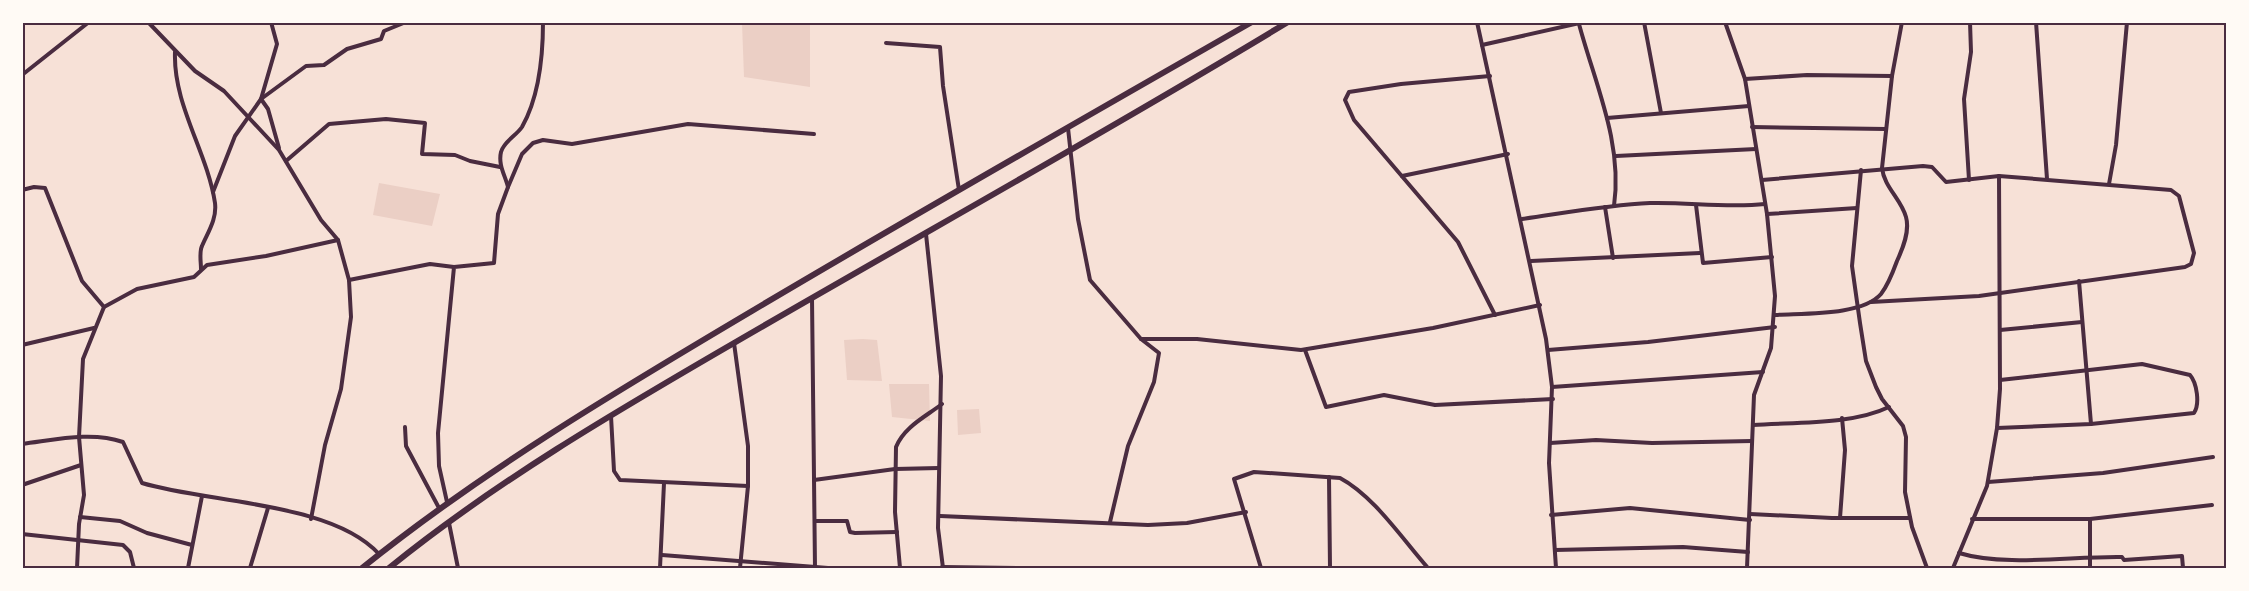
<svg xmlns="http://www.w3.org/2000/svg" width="2249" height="591" font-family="'Noto Sans',sans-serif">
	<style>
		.green { fill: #ebcfc5 }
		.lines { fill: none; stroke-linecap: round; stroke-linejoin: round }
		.minor { stroke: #4a2c40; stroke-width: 4 }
		.primary { stroke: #4a2c40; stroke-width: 6 }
		.neatline { fill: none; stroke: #4a2c40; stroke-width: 2 }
	</style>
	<rect width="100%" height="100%" fill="#f7e1d7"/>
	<g class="green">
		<polygon points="742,23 810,23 810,87 744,77"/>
		<polygon points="379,183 440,194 432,226 373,215"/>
		<polygon points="863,339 877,340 882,381 847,380 844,340"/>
		<polygon points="889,384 929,384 930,421 892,417"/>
		<polygon points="979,409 981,433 958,435 957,410"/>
	</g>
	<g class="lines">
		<g class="minor">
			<polyline points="148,22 195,71 224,91 279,150 321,220 338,240 349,280 351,317 341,389 325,445 311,519"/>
			<polyline points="1477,22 1546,339 1552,387 1549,463 1556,568"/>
			<polyline points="1644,22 1661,113"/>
			<polyline points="1725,22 1745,79 1767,214 1775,296 1771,348 1754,395 1747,568"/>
			<polyline points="2036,22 2047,179"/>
			<path d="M1579 24C1595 84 1623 143 1614 206"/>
			<polyline points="886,43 940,47 943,86 959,190"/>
			<polyline points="1482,45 1584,22"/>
			<path d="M175 52C173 105 207 151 215 203 217 219 208 232 202 246 199 252 201 262 201 269"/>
			<polyline points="22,75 89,22"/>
			<polyline points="1490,76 1401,84 1349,92 1345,100 1354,120 1458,242 1495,315"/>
			<polyline points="1745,79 1807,75 1892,76"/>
			<polyline points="261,99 306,66 324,65 347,49 381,39 384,31 406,22"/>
			<polyline points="261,99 268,109 279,148"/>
			<polyline points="1607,118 1749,106"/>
			<polyline points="1752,127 1886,129"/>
			<polyline points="1068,128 1078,219 1090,280 1141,339 1159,353 1154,382 1128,446 1110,522"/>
			<polyline points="1616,156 1756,149"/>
			<polyline points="286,161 329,124 386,119 425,123 422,154 455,155 470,161 500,167"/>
			<polyline points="1861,170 1852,266 1860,323 1866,361 1876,387 1882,399 1903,426 1906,437 1905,492 1912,527 1927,568"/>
			<polyline points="1402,176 1508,154"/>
			<polyline points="1762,180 1923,166 1932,167 1946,182 1999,176 2171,190 2179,196 2194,253 2191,264 2185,267 1979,296 1871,302"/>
			<polyline points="1969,180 1964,99 1971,52 1970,22"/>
			<polyline points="2109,184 2116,145 2127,22"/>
			<polyline points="508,187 522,154 533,143 543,140 572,144 688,124 814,134"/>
			<polyline points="22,190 34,187 45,188 82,281 104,307"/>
			<polyline points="213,192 235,136 261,99 277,44 271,22"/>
			<polyline points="1696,205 1703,263 1772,257"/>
			<polyline points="1605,207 1613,258"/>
			<polyline points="1767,214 1857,208"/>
			<path d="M1522 219C1564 213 1607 205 1650 203 1689 202 1726 208 1765 204"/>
			<polyline points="926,234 941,376 938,528 943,568"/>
			<polyline points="1531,261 1700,253"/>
			<polyline points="349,280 430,264 454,267"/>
			<polyline points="2079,281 2091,424"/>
			<polyline points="812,298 815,568"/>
			<path d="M1775 315C1803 313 1862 316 1881 294 1888 285 1893 272 1897 261 1903 248 1910 231 1906 217 1901 199 1884 187 1882 168L1892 76 1902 22"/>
			<polyline points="2000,330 2082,322"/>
			<polyline points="1141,339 1197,339 1301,350 1433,328 1540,305"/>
			<polyline points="734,343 748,446 748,486 740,568"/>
			<polyline points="22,345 94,328"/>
			<polyline points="1305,350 1326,407 1384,395 1435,405 1553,399"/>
			<polyline points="1548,350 1648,342 1775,327"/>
			<polyline points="1552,387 1763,372"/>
			<polyline points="611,416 614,471 620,480 748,486"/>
			<path d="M1753 425C1794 422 1852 425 1889 407"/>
			<polyline points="405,427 406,446 439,508"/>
			<path d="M1997 428 2091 424 2194 413C2200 404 2197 383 2190 375L2142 364 2000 380"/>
			<polyline points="1550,443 1596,440 1652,443 1752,441"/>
			<path d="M22 444C55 440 91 431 123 442L142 483C208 503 332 502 379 554"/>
			<polyline points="1329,477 1330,568"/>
			<polyline points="814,480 895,469 939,468"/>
			<polyline points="1988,482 2103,473 2213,457"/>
			<polyline points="22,485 81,465"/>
			<path d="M447 502 439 466 438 433 454 267 494 263 498 214 508 187C505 175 498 165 501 152 504 141 516 136 522 127 539 97 543 56 543 22"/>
			<polyline points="1750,514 1832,518 1910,518"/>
			<polyline points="1551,515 1630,508 1750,520"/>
			<polyline points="940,516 1148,525 1187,523 1246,512"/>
			<polyline points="80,517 120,521 147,533 192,545"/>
			<polyline points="1840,518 1845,450 1842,418"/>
			<polyline points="1972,519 2090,519 2212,505"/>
			<polyline points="2090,519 2090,568"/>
			<polyline points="815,521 847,521 850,532 855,533 897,532"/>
			<polyline points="449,523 458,568"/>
			<polyline points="22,534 123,545 130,552 134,568"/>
			<polyline points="1555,550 1683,547 1748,552"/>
			<path d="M1959 553C2005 567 2072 556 2122 557L2124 560 2182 556 2183 568"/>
			<polyline points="662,555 828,568"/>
			<polyline points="942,567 1017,568"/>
			<polyline points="77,568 79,524 84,495 79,437 83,359 104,307 137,289 194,277 207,265 266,256 338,240"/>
			<polyline points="188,568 202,496"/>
			<polyline points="250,568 268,508"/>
			<polyline points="660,568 664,483"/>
			<path d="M900 568 895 512 896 447C904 427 925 417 942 404"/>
			<path d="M1261 568 1234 479 1254 472 1340 478C1374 496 1403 540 1428 568"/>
			<polyline points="1953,568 1987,486 1997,428 2000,389 1999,176"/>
		</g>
		<g class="primary">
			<path d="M362 568C484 470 617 391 752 311 917 213 1084 118 1252 22"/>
			<path d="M389 568C495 482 615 412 734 343 918 236 1105 133 1288 22"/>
		</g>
	</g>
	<rect width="2249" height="591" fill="none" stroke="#fffaf5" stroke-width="48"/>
	<rect x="24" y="24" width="2201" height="543" class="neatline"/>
</svg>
